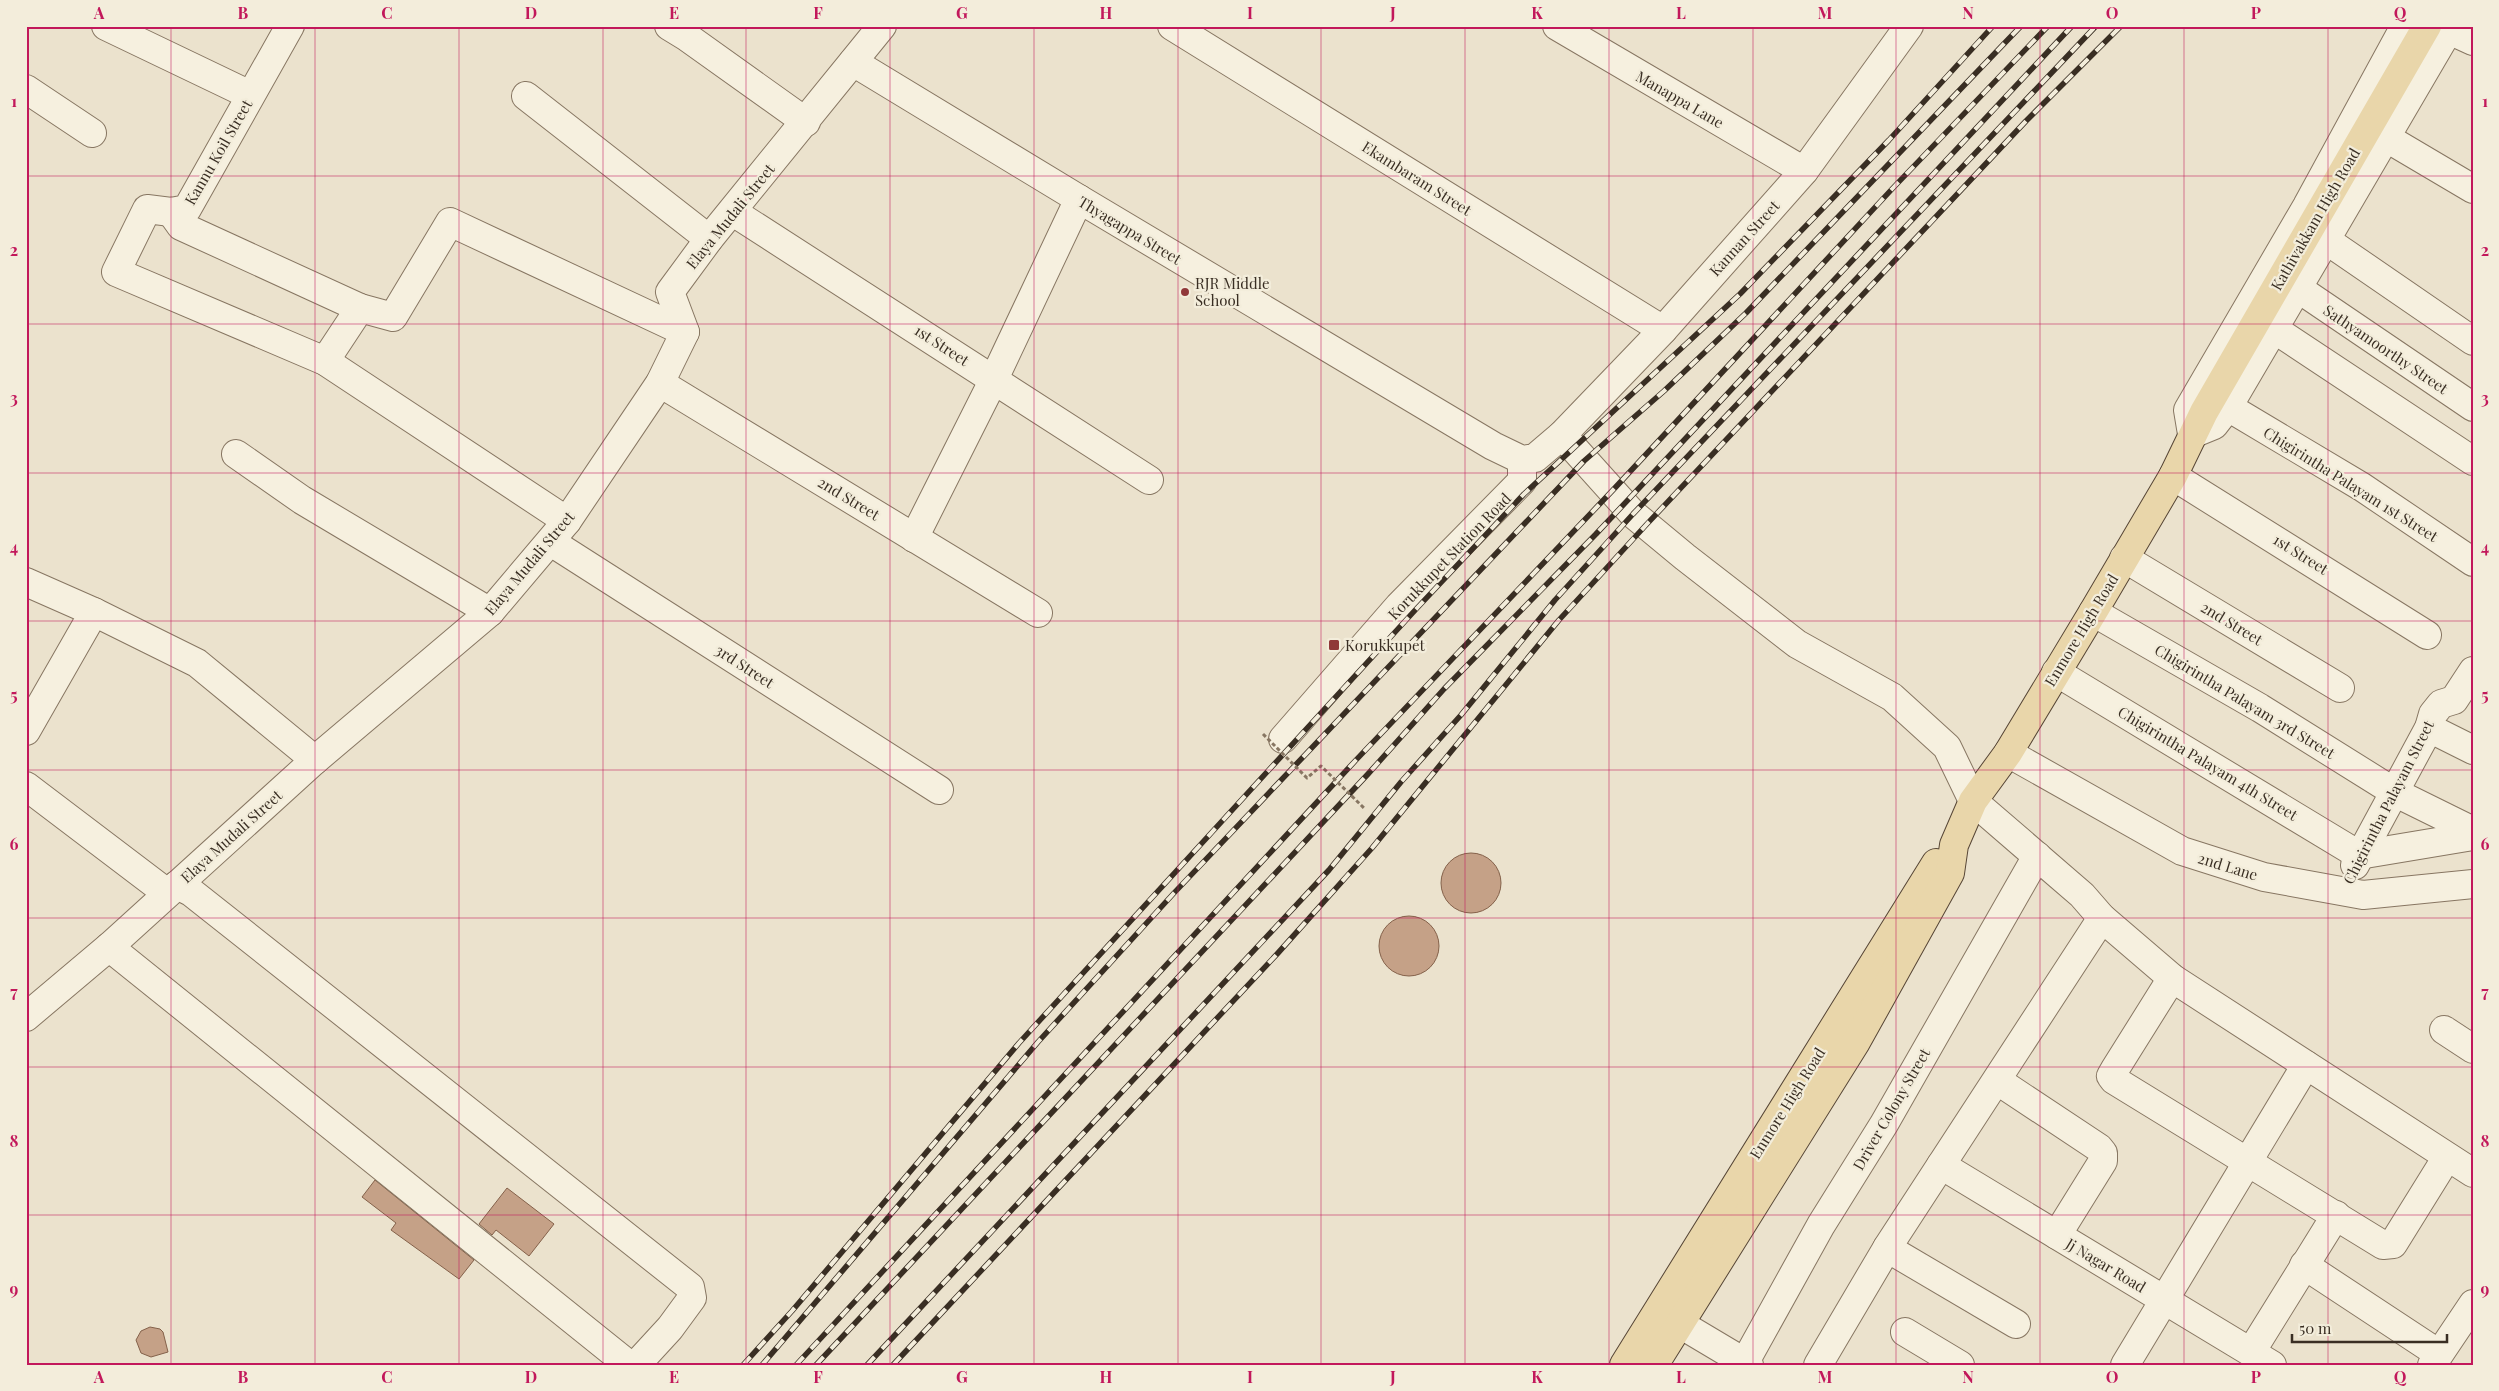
<svg xmlns="http://www.w3.org/2000/svg" width="2499" height="1391" font-family="'Playfair Display',serif">
	<style>
		.building { fill: #c5a187; stroke: #84614a }
		.lines { fill: none; stroke-linecap: round; stroke-linejoin: round }
		.minor-casing { stroke: #877662; stroke-width: 30 }
		.major-casing { stroke: #564535; stroke-width: 30 }
		.minor { stroke: #f6f0df; stroke-width: 28 }
		.major { stroke: #e9d6aa; stroke-width: 28 }
		.rail-casing { stroke: #392e23; stroke-width: 5.5 }
		.rail { stroke: #f3eddb; stroke-width: 4; stroke-dasharray: 11; stroke-linecap: butt }
		.path-bridge { stroke: #877662; stroke-width: 3; stroke-dasharray: 4 2.5; stroke-linecap: butt }
		.grid { fill: none; stroke: #c2185b; stroke-width: 1; stroke-opacity: 0.55 }
		.poi-dot { fill: #903838; stroke: #f3eddb; stroke-width: 2 }
		.labels { text-anchor: middle; dominant-baseline: central; stroke-width: 4.5; stroke-linejoin: round; paint-order: stroke }
		.street-label { font-size: 15px; fill: #392e23; stroke: #f3eddb }
		.poi-label { font-size: 15px; fill: #392e23; stroke: #f3eddb; text-anchor: start }
		.neatline { fill: none; stroke: #c2185b; stroke-width: 2 }
		.grid-label { font-size: 16px; text-anchor: middle; font-weight: bold; fill: #c2185b }
	</style>
	<rect width="100%" height="100%" fill="#ebe2cd"/>
	<g class="building">
		<circle cx="1471" cy="883" r="30"/>
		<circle cx="1409" cy="946" r="30"/>
		<polygon points="375,1180 474,1260 459,1279 391,1230 396,1223 362,1197"/>
		<polygon points="507,1188 554,1224 529,1256 496,1230 492,1235 479,1224"/>
		<polygon points="150,1327 160,1329 163,1332 168,1352 151,1357 141,1353 136,1340 141,1331"/>
	</g>
	<g class="lines">
		<g class="minor-casing">
			<g id="minor">
				<polyline points="106,26 250,95"/>
				<polyline points="290,26 187,209 171,212 147,209 116,272 325,361 567,521"/>
				<polyline points="669,26 687,37 806,122"/>
				<polyline points="1172,26 1663,330"/>
				<polyline points="1557,26 1804,171"/>
				<polyline points="2405,26 2307,206 2188,410 2192,434 2214,425 2228,407 2451,26"/>
				<polyline points="2449,30 2473,41"/>
				<polyline points="853,62 1079,199 1493,446 1522,460 1535,458 1562,435 1663,330 1804,171 1909,26"/>
				<polyline points="26,89 92,133"/>
				<polyline points="526,96 709,239"/>
				<polyline points="2385,137 2473,189"/>
				<polyline points="171,212 181,226 360,308"/>
				<polyline points="733,212 1149,480"/>
				<polyline points="2326,240 2473,341"/>
				<polyline points="2299,289 2473,407"/>
				<polyline points="2274,329 2473,461"/>
				<polyline points="325,361 360,308 393,317 450,222 685,332"/>
				<polyline points="660,383 1038,613"/>
				<polyline points="2228,407 2362,487 2473,562"/>
				<polyline points="1562,435 1633,514 1685,557 1797,644 1892,697 1947,747 1973,801 2082,895 2102,918 2172,978 2473,1173"/>
				<polyline points="236,454 302,500 490,612"/>
				<polyline points="2173,476 2427,635"/>
				<polyline points="914,538 994,379 1079,199"/>
				<polyline points="551,542 939,790"/>
				<polyline points="2124,558 2340,688"/>
				<polyline points="26,582 94,612 197,663 315,760"/>
				<polyline points="2093,612 2260,708 2396,793 2473,831"/>
				<polyline points="2056,672 2359,855 2473,836"/>
				<polyline points="2429,728 2473,750"/>
				<polyline points="26,731 94,612"/>
				<polyline points="1283,739 1399,606 1522,481 1522,460"/>
				<polyline points="2008,753 2182,851 2264,877 2363,895 2473,884"/>
				<polyline points="26,786 167,893"/>
				<polyline points="2355,865 2429,728 2433,714 2441,704 2454,700 2473,671"/>
				<polyline points="177,885 191,892 690,1287 692,1298 670,1328 636,1365"/>
				<polyline points="109,947 629,1365"/>
				<polyline points="2172,978 2115,1069 2111,1076 2114,1080 2383,1245 2393,1244 2447,1157"/>
				<polyline points="26,1017 109,947 315,760 490,612 567,521 660,383 685,332 670,292 709,239 882,26"/>
				<polyline points="2444,1030 2473,1049"/>
				<polyline points="1998,1081 2099,1148 2103,1153 2103,1161 2057,1235"/>
				<polyline points="1941,1165 2272,1365"/>
				<polyline points="1887,1248 2016,1324"/>
				<polyline points="2304,1265 2439,1354"/>
				<polyline points="1660,1312 1749,1365"/>
				<polyline points="1905,1332 1960,1365"/>
				<polyline points="2251,1352 2336,1215"/>
				<polyline points="1745,1362 1821,1225 1884,1124 2037,856"/>
				<polyline points="1818,1365 1887,1248 2102,918"/>
				<polyline points="2125,1365 2306,1065"/>
				<polyline points="2432,1365 2473,1304"/>
			</g>
		</g>
		<g class="major-casing">
			<g id="major">
				<polyline points="1624,1365 1936,863"/>
				<polyline points="1654,1365 1856,1042 1950,873 1954,845 1973,801 2008,753 2093,612 2173,476 2204,412 2427,26"/>
			</g>
		</g>
		<use href="#minor" class="minor"/>
		<use href="#major" class="major"/>
		<g class="rail-casing">
			<g id="rail">
				<polyline points="743,1365 792,1311 1019,1043 1418,607 1524,494 1740,294 1889,140 1993,26"/>
				<polyline points="762,1365 1038,1042 1174,893 1584,461 1664,391 1746,313 2021,26"/>
				<polyline points="796,1365 1356,760 1613,490 1892,189 2048,26"/>
				<polyline points="816,1365 1368,774 1444,689 1596,534 2072,26"/>
				<polyline points="867,1365 1329,870 1401,782 1461,715 1555,600 1633,514 2096,26"/>
				<polyline points="893,1365 1278,953 1372,848 1559,620 1646,525 2026,121 2121,26"/>
			</g>
		</g>
		<use href="#rail" class="rail"/>
		<polyline class="path-bridge" points="1263,734 1307,778 1321,766 1364,808"/>
	</g>
	<path class="grid" d="M171 26V1365M315 26V1365M459 26V1365M603 26V1365M746 26V1365M890 26V1365M1034 26V1365M1178 26V1365M1321 26V1365M1465 26V1365M1609 26V1365M1753 26V1365M1896 26V1365M2040 26V1365M2184 26V1365M2328 26V1365M26 176H2473M26 324H2473M26 473H2473M26 621H2473M26 770H2473M26 918H2473M26 1067H2473M26 1215H2473"/>
	<g class="poi-dot">
		<circle cx="1185" cy="292" r="5"/>
		<rect x="1328" y="639" width="12" height="12" rx="2.5"/>
	</g>
	<g class="labels">
		<g class="street-label">
			<text transform="translate(1680 99) rotate(30)">Manappa Lane</text>
			<text transform="translate(218 152) rotate(-60)">Kannu Koil Street</text>
			<text transform="translate(1417 178) rotate(32)">Ekambaram Street</text>
			<text transform="translate(730 216) rotate(-51)">Elaya Mudali Street</text>
			<text transform="translate(2315 219) rotate(-60)">Kathivakkam High Road</text>
			<text transform="translate(1130 230) rotate(31)">Thyagappa Street</text>
			<text transform="translate(1744 238) rotate(-48)">Kannan Street</text>
			<text transform="translate(942 345) rotate(33)">1st Street</text>
			<text transform="translate(2386 349) rotate(34)">Sathyamoorthy Street</text>
			<text transform="translate(2351 484) rotate(32)">Chigirintha Palayam 1st Street</text>
			<text transform="translate(849 498) rotate(31)">2nd Street</text>
			<text transform="translate(2301 554) rotate(32)">1st Street</text>
			<text transform="translate(1449 556) rotate(-46)">Korukkupet Station Road</text>
			<text transform="translate(529 563) rotate(-50)">Elaya Mudali Street</text>
			<text transform="translate(2232 623) rotate(31)">2nd Street</text>
			<text transform="translate(2081 630) rotate(-59)">Enmore High Road</text>
			<text transform="translate(745 666) rotate(33)">3rd Street</text>
			<text transform="translate(2245 701) rotate(31)">Chigirintha Palayam 3rd Street</text>
			<text transform="translate(2208 763) rotate(31)">Chigirintha Palayam 4th Street</text>
			<text transform="translate(2388 802) rotate(-63)">Chigirintha Palayam Street</text>
			<text transform="translate(231 836) rotate(-42)">Elaya Mudali Street</text>
			<text transform="translate(2228 866) rotate(17)">2nd Lane</text>
			<text transform="translate(1787 1103) rotate(-58)">Enmore High Road</text>
			<text transform="translate(1891 1109) rotate(-60)">Driver Colony Street</text>
			<text transform="translate(2106 1265) rotate(31)">Jj Nagar Road</text>
		</g>
		<g class="poi-label">
			<text x="1195" y="283">RJR Middle<tspan x="1195" dy="17">School</tspan></text>
			<text x="1345" y="645">Korukkupet</text>
		</g>
	</g>
	<rect width="2499" height="1391" fill="none" stroke="#f3eddb" stroke-width="55"/>
	<path d="M2292 1334v8h155v-8" fill="none" stroke="#392e23" stroke-width="2.5"/>
	<text x="2299" y="1334" font-size="15" fill="#392e23" stroke="#f3eddb" stroke-width="4" paint-order="stroke">50 m</text>
	<rect x="28" y="28" width="2444" height="1336" class="neatline"/>
	<g class="grid-label">
		<text x="99" y="19">A</text>
		<text x="243" y="19">B</text>
		<text x="387" y="19">C</text>
		<text x="531" y="19">D</text>
		<text x="674" y="19">E</text>
		<text x="818" y="19">F</text>
		<text x="962" y="19">G</text>
		<text x="1106" y="19">H</text>
		<text x="1250" y="19">I</text>
		<text x="1393" y="19">J</text>
		<text x="1537" y="19">K</text>
		<text x="1681" y="19">L</text>
		<text x="1825" y="19">M</text>
		<text x="1968" y="19">N</text>
		<text x="2112" y="19">O</text>
		<text x="2256" y="19">P</text>
		<text x="2400" y="19">Q</text>
		<text x="14" y="107">1</text>
		<text x="2485" y="107">1</text>
		<text x="14" y="256">2</text>
		<text x="2485" y="256">2</text>
		<text x="14" y="404">3</text>
		<text x="2485" y="404">3</text>
		<text x="14" y="553">4</text>
		<text x="2485" y="553">4</text>
		<text x="14" y="701">5</text>
		<text x="2485" y="701">5</text>
		<text x="14" y="850">6</text>
		<text x="2485" y="850">6</text>
		<text x="14" y="998">7</text>
		<text x="2485" y="998">7</text>
		<text x="14" y="1147">8</text>
		<text x="2485" y="1147">8</text>
		<text x="14" y="1295">9</text>
		<text x="2485" y="1295">9</text>
		<text x="99" y="1383">A</text>
		<text x="243" y="1383">B</text>
		<text x="387" y="1383">C</text>
		<text x="531" y="1383">D</text>
		<text x="674" y="1383">E</text>
		<text x="818" y="1383">F</text>
		<text x="962" y="1383">G</text>
		<text x="1106" y="1383">H</text>
		<text x="1250" y="1383">I</text>
		<text x="1393" y="1383">J</text>
		<text x="1537" y="1383">K</text>
		<text x="1681" y="1383">L</text>
		<text x="1825" y="1383">M</text>
		<text x="1968" y="1383">N</text>
		<text x="2112" y="1383">O</text>
		<text x="2256" y="1383">P</text>
		<text x="2400" y="1383">Q</text>
	</g>
</svg>
